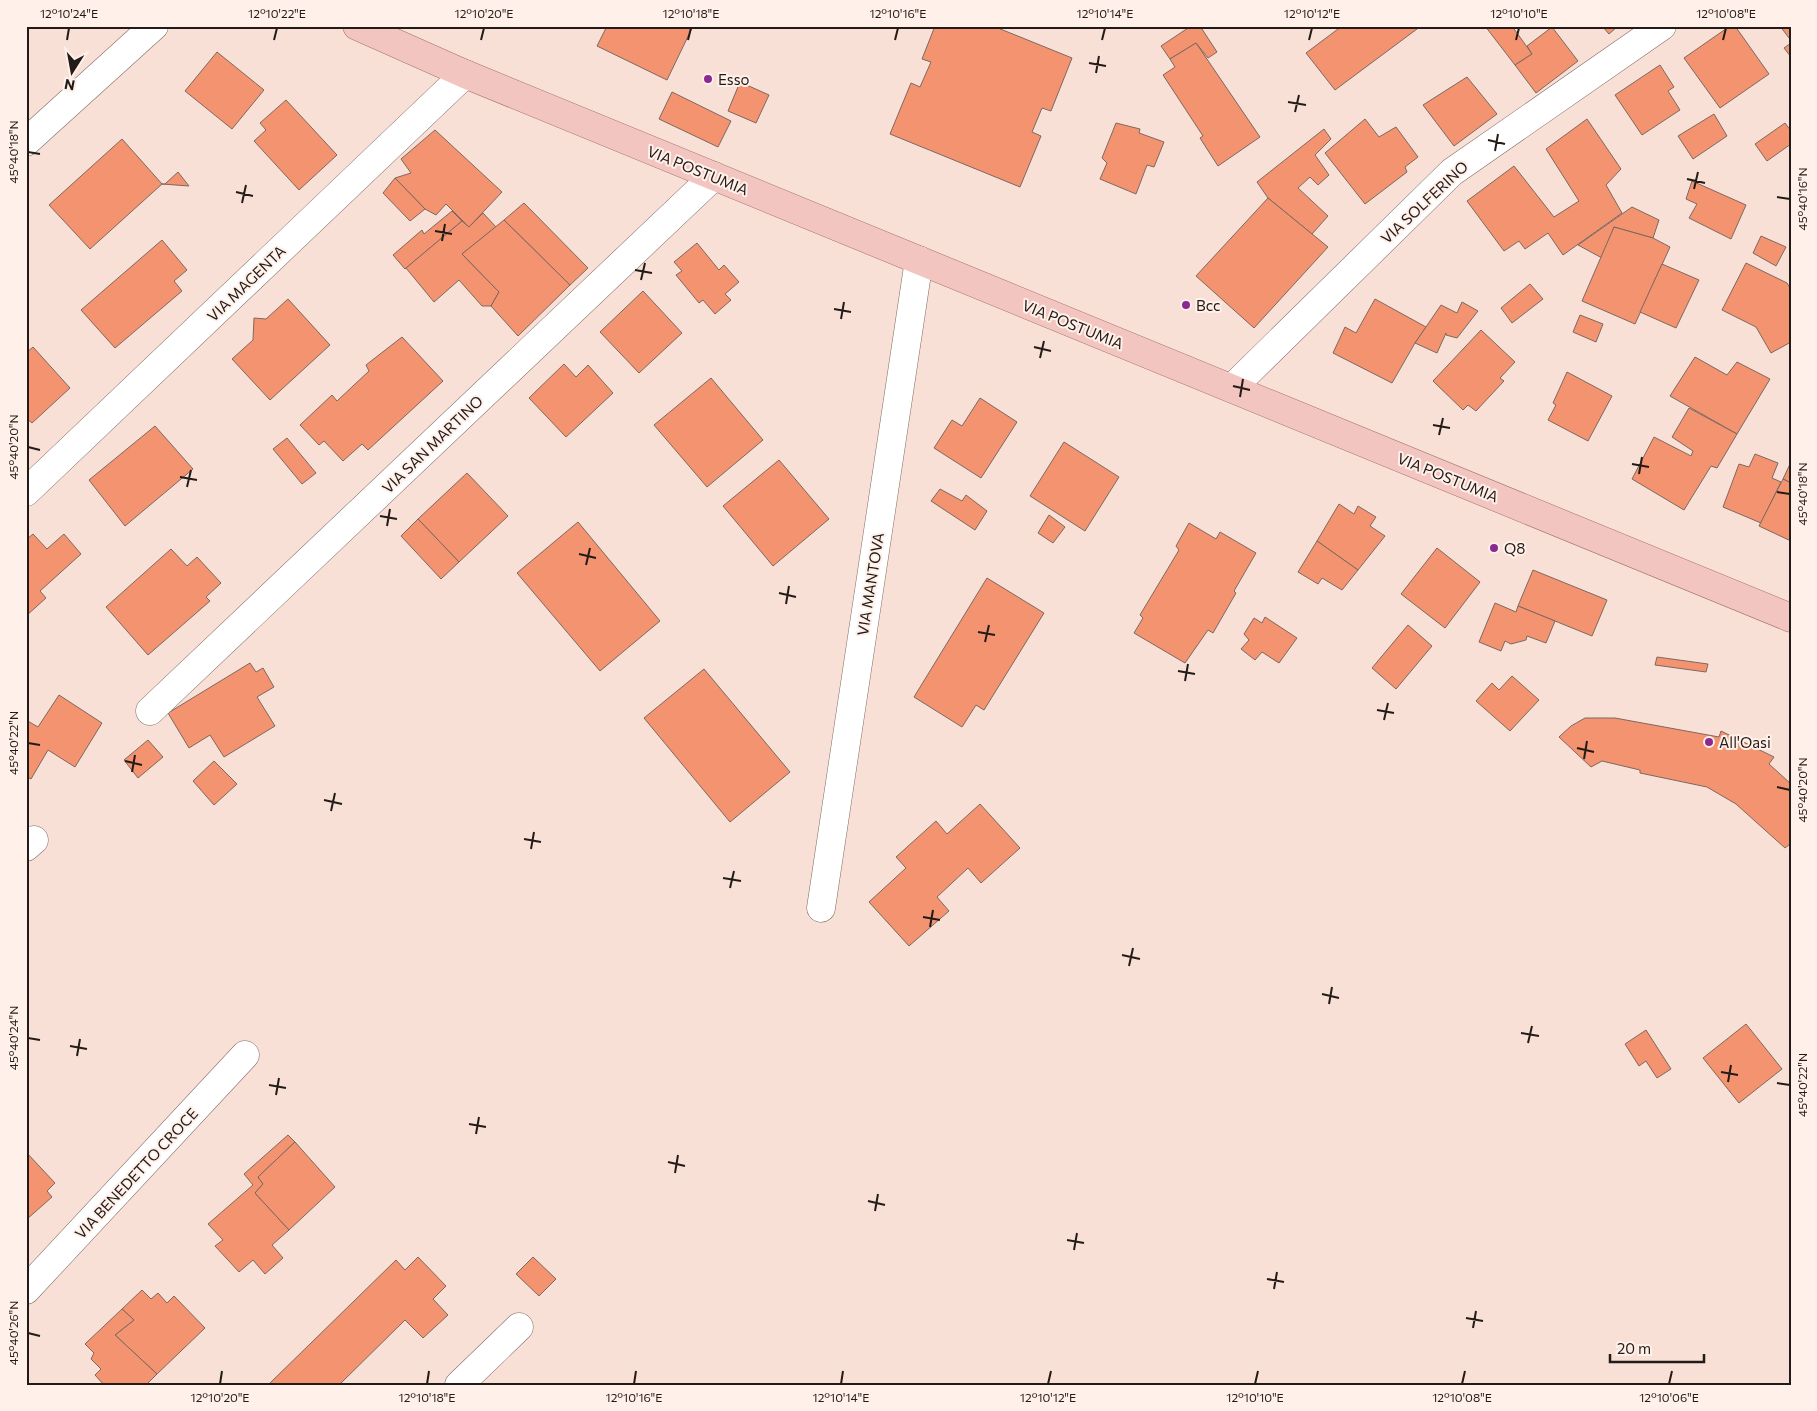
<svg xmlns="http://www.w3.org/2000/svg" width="1817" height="1411" font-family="Commissioner,sans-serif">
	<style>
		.building { fill: #f4936f; stroke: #7d6860 }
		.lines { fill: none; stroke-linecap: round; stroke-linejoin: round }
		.minor-casing { stroke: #816c64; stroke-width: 29 }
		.primary-casing { stroke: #a4716a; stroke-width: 29 }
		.minor { stroke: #fff; stroke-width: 28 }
		.primary { stroke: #f2c5c0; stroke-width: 28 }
		.ticks { fill: none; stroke: #231b17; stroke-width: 2 }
		.poi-dot { fill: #8c2991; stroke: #fff0ea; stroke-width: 2 }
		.labels { text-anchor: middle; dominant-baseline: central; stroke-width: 4; stroke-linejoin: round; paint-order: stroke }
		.poi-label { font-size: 15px; fill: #231b17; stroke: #fff0ea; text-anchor: start }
		.street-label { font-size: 15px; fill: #231b17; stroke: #fff0ea }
		.neatline { fill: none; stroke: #231b17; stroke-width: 2 }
		.ticks-label { font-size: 12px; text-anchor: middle; fill: #231b17 }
	</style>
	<rect width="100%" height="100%" fill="#f9e0d7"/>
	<g class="building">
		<polygon points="607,26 693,26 667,80 597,46"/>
		<polygon points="935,26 993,26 1072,58 1051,111 1042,108 1032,132 1041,136 1020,187 890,134 911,83 920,87 931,62 922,59"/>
		<polygon points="1191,26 1200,26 1217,52 1208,58 1196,43 1170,59 1161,46"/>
		<polygon points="1342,26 1421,26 1335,90 1306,53"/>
		<polygon points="1485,26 1512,26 1532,54 1515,65"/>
		<polygon points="1602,26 1618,26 1609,34"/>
		<polygon points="1730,26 1735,26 1769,74 1720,108 1684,58"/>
		<polygon points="1780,26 1791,26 1791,37 1789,38"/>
		<polygon points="1552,27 1578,61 1536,93 1515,65 1532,54 1527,46"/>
		<polygon points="1196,43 1260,137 1218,166 1200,138 1203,136 1163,75 1175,67 1170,59"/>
		<polygon points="1791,43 1791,57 1784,48"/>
		<polygon points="217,52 264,90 232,129 185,91"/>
		<polygon points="1660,65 1674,87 1668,91 1680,110 1642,135 1615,95"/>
		<polygon points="1467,77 1497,114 1454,146 1423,105"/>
		<polygon points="740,82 769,95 756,123 728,111"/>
		<polygon points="672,92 731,121 718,147 659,119"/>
		<polygon points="286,100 337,155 299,190 254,141 266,130 260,123"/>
		<polygon points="1714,114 1727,136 1693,159 1678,136"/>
		<polygon points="1365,119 1379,137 1396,127 1418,157 1405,167 1407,172 1365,204 1325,153"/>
		<polygon points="1587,119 1621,169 1606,185 1622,213 1563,255 1548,233 1525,249 1519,241 1504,251 1467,201 1514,166 1554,217 1579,201 1546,149"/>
		<polygon points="1116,123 1140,129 1139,133 1164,142 1154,167 1147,165 1136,194 1100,179 1107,163 1102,158"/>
		<polygon points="1785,123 1791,131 1791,144 1767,161 1755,144"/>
		<polygon points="1324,129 1331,139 1315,155 1329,175 1318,185 1310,177 1298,188 1328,216 1312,234 1268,198 1257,182"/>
		<polygon points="435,130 502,192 469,227 446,204 436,215 425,209 395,178 411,173 401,159"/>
		<polygon points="122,139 162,184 90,249 49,205"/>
		<polygon points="178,172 189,186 162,184 165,184"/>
		<polygon points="395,178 425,209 410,221 383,193"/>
		<polygon points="1692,181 1746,205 1731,239 1689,218 1697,204 1686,199"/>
		<polygon points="1268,198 1328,247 1254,328 1196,276"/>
		<polygon points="524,203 588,268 570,285 504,220"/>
		<polygon points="1632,207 1659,220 1653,238 1614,227 1602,258 1578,245"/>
		<polygon points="452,211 462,221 405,269 393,255 422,230 424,234"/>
		<polygon points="483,213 496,227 462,254 499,292 491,306 482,306 459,280 434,302 406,268 462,221 469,227"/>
		<polygon points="504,220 570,285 518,336 491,306 499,292 462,254"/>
		<polygon points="1614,227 1653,238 1670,247 1635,324 1582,301"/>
		<polygon points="1761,236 1786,247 1776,266 1753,253"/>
		<polygon points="162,240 187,270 174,281 182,291 115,348 81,310"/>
		<polygon points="697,243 719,270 724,265 739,282 725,294 731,300 715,314 703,300 699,303 676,275 682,271 674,262"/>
		<polygon points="1746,263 1787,283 1791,289 1791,342 1771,353 1756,327 1722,310"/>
		<polygon points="1662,264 1699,280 1676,328 1640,312"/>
		<polygon points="1530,284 1543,299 1512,323 1501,308"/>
		<polygon points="643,291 682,333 639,373 600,332"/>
		<polygon points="288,299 330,345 270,400 232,359 253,340 254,318 266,319"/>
		<polygon points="1375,299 1426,327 1415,343 1392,383 1333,353 1345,327 1356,333"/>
		<polygon points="1462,302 1478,311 1457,338 1446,335 1446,333 1437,353 1415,343 1441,305 1457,313"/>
		<polygon points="1580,315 1603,324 1596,342 1573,332"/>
		<polygon points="1481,330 1515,362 1500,378 1504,381 1476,411 1468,405 1463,410 1433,381"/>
		<polygon points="402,337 443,381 368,450 362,444 343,461 324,441 319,445 300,425 332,395 337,401 369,371 366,365"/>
		<polygon points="33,347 70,388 32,423 26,418 26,353"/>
		<polygon points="1695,357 1727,375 1737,362 1770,379 1737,434 1670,396"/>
		<polygon points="564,364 576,377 588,365 613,393 566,437 529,398"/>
		<polygon points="1567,372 1612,396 1588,441 1548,420 1556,405 1553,403"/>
		<polygon points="711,378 763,440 707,487 654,425"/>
		<polygon points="980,398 1017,422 981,478 934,448 952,420 962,426"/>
		<polygon points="1689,408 1737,434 1717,468 1711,466 1684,510 1632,479 1654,437 1691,456 1693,451 1672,437"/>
		<polygon points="155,426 193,469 125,526 89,480"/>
		<polygon points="287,438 316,473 302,484 273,449"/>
		<polygon points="1064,442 1119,477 1085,531 1030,496"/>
		<polygon points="1755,454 1778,463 1772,478 1781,482 1761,523 1723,507 1739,464 1749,467"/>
		<polygon points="779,460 829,519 773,566 723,506"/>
		<polygon points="1791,462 1791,483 1783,479"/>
		<polygon points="467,473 508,516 459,562 418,519"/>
		<polygon points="1783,479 1791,483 1791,541 1759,526"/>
		<polygon points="940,489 962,501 966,495 987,511 975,530 931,501"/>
		<polygon points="1339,504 1354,514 1358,506 1376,517 1370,526 1385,536 1358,570 1317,541"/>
		<polygon points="1049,515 1065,527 1053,543 1038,533"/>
		<polygon points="418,519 459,562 441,579 401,536"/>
		<polygon points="578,522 660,621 600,671 517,573"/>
		<polygon points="1189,523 1216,539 1220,532 1256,553 1234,591 1236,593 1213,633 1208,630 1185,663 1134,633 1143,618 1140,615 1179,550 1176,546"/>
		<polygon points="33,534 47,549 64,534 81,554 40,591 46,598 26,616 26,540"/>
		<polygon points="1317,541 1358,570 1342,590 1322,578 1318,584 1298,572"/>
		<polygon points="1437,548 1480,582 1445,628 1401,594"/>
		<polygon points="171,549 187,566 197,557 221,583 206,597 210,601 148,655 106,607"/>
		<polygon points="1533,570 1607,600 1592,636 1518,606"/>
		<polygon points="987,578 1044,613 984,710 976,705 962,727 914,697"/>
		<polygon points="1495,603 1516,612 1518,606 1555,621 1546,643 1527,636 1526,640 1511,644 1505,641 1501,651 1479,642"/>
		<polygon points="1265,617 1297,638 1279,663 1262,652 1255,660 1241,649 1249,640 1244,634 1254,618 1262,623"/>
		<polygon points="1408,625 1432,646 1396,689 1372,668"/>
		<polygon points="1657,657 1708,664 1706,672 1655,665"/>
		<polygon points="250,663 256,672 263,668 274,687 257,697 275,726 224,757 210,735 189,748 168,713"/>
		<polygon points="704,669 790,772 730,822 644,718"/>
		<polygon points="1512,676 1539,700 1510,731 1476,701 1492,683 1499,690"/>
		<polygon points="59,695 102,723 75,767 48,750 31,779 26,776 26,720 38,727"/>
		<polygon points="1585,718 1615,718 1719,737 1721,731 1774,757 1769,764 1791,784 1791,845 1790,844 1785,848 1736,804 1707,787 1640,773 1640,770 1602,761 1591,767 1559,737 1571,726"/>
		<polygon points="148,740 163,757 138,778 124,760"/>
		<polygon points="214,761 237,784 214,805 193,781"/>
		<polygon points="980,804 1020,848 981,883 968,868 937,897 949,911 909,946 869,902 906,868 896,857 936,821 947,834"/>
		<polygon points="1746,1024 1782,1069 1739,1103 1703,1058"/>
		<polygon points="1646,1030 1671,1069 1657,1078 1646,1061 1639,1066 1625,1044"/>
		<polygon points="288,1135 295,1142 258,1177 263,1184 255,1193 289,1230 272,1245 283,1258 265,1274 253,1260 239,1272 215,1246 223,1240 208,1224 253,1185 244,1174"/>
		<polygon points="295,1142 335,1187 289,1230 255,1193 263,1184 258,1177"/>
		<polygon points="26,1152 55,1183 47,1191 52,1197 26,1220"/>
		<polygon points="418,1257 446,1286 433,1299 448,1315 423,1338 405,1320 339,1385 268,1385 396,1260 405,1270"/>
		<polygon points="533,1257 556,1279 539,1296 516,1274"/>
		<polygon points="142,1290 151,1299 158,1293 167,1303 174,1296 205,1328 157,1374 115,1335 134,1320 122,1309"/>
		<polygon points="122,1309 134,1320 115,1335 157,1374 146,1385 104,1385 95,1375 101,1369 91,1359 94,1353 85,1344"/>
	</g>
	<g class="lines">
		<g class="minor-casing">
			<g id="minor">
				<polyline points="26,142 154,26"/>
				<polyline points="1232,388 1452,172 1662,26"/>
				<polyline points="26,492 465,74"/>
				<polyline points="150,711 714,176"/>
				<polyline points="26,847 34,840"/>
				<polyline points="821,908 919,260"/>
				<polyline points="26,1290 245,1055"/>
				<polyline points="459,1385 519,1327"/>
			</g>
		</g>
		<g class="primary-casing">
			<polyline id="primary" points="357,26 465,74 1791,618"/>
		</g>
		<use href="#minor" class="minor"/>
		<use href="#primary" class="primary"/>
	</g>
	<path class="ticks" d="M67 40 69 28M274 40 277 28M481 40 484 28M688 40 691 28M895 40 898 28M1102 40 1105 28M1309 40 1312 28M1516 40 1519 28M1723 40 1726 28M1089 63 1106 66M1096 73 1099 56M1288 102 1306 105M1295 112 1299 95M1488 140 1505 144M1495 151 1498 134M28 152 40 154M1687 179 1705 183M1694 189 1698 172M236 192 253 196M1777 197 1790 199M242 203 246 185M435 231 452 234M442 241 445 224M635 270 652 273M641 280 645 263M834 309 851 312M841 319 844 302M1034 347 1051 351M1040 358 1044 341M1233 386 1250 390M1240 397 1243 379M1433 425 1450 428M1439 435 1443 418M28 447 40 450M1632 464 1649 467M1639 474 1642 457M180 477 197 480M187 487 191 470M1777 492 1790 494M380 516 397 519M387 526 390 509M579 554 596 558M586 565 590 548M779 593 796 597M786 604 789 586M978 632 995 635M985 642 989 625M1178 671 1195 674M1185 681 1188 664M1377 710 1394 713M1384 720 1388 703M28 743 40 745M1577 748 1594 752M1584 759 1587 741M125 761 142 765M132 772 135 755M1777 787 1790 790M324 800 342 804M331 811 335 793M524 839 541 842M531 849 534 832M723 878 741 881M730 888 734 871M923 917 940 920M930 927 933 910M1122 955 1140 959M1129 966 1133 948M1322 994 1339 998M1329 1004 1332 987M1521 1033 1539 1036M28 1038 40 1040M1528 1043 1532 1026M70 1046 87 1049M77 1056 80 1039M1721 1072 1738 1075M1728 1082 1731 1065M1777 1083 1790 1085M269 1085 286 1088M276 1095 279 1078M469 1124 486 1127M476 1134 479 1117M668 1162 685 1166M675 1173 678 1155M868 1201 885 1205M875 1211 878 1194M1067 1240 1084 1243M1074 1250 1077 1233M1267 1279 1284 1282M1274 1289 1277 1272M1466 1318 1483 1321M1473 1328 1476 1311M28 1333 40 1336M220 1384 222 1371M427 1384 429 1371M634 1384 636 1371M841 1384 843 1371M1048 1384 1051 1371M1255 1384 1258 1371M1462 1384 1465 1371M1669 1384 1672 1371"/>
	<g class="poi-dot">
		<circle cx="708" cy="79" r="5"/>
		<circle cx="1186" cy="305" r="5"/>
		<circle cx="1494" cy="548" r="5"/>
		<circle cx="1709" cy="742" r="5"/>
	</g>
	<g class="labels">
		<g class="poi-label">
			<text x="718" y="79">Esso</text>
			<text x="1196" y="305">Bcc</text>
			<text x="1504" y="548">Q8</text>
			<text x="1719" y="742">All'Oasi</text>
		</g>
		<g class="street-label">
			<text transform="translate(698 170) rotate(22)">VIA POSTUMIA</text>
			<text transform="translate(1424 202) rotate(-43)">VIA SOLFERINO</text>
			<text transform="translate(246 283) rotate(-44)">VIA MAGENTA</text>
			<text transform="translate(1073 324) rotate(22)">VIA POSTUMIA</text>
			<text transform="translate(432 444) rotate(-44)">VIA SAN MARTINO</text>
			<text transform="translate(1448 477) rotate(22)">VIA POSTUMIA</text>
			<text transform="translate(870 584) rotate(-81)">VIA MANTOVA</text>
			<text transform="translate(136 1173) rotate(-47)">VIA BENEDETTO CROCE</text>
		</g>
	</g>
	<rect width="1817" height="1411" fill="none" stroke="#fff0ea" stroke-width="55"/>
	<g transform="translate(72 72) rotate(191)" stroke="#fff0ea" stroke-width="4" paint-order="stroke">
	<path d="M0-4L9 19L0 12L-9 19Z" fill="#231b17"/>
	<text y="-8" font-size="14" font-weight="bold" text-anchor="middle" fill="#231b17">N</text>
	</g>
	<path d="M1610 1354v8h94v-8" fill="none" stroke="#231b17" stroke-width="2.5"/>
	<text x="1617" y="1354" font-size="15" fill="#231b17" stroke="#fff0ea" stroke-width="4" paint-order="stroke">20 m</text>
	<rect x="28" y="28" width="1762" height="1356" class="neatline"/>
	<g class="ticks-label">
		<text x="69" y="18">12°10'24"E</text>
		<text x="277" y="18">12°10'22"E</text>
		<text x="484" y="18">12°10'20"E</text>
		<text x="691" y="18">12°10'18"E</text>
		<text x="898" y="18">12°10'16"E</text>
		<text x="1105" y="18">12°10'14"E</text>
		<text x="1312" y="18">12°10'12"E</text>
		<text x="1519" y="18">12°10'10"E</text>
		<text x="1726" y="18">12°10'08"E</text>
		<text transform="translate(14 152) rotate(-90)" y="4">45°40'18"N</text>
		<text transform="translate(1803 199) rotate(-90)" y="4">45°40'16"N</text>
		<text transform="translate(14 447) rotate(-90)" y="4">45°40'20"N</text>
		<text transform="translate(1803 494) rotate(-90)" y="4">45°40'18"N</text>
		<text transform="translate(14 743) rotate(-90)" y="4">45°40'22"N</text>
		<text transform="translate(1803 790) rotate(-90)" y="4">45°40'20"N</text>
		<text transform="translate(14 1038) rotate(-90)" y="4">45°40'24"N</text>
		<text transform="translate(1803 1085) rotate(-90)" y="4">45°40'22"N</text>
		<text transform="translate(14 1333) rotate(-90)" y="4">45°40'26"N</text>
		<text x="220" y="1402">12°10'20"E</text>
		<text x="427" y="1402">12°10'18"E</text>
		<text x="634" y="1402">12°10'16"E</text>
		<text x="841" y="1402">12°10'14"E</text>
		<text x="1048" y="1402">12°10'12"E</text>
		<text x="1255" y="1402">12°10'10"E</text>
		<text x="1462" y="1402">12°10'08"E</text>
		<text x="1669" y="1402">12°10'06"E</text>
	</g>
</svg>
